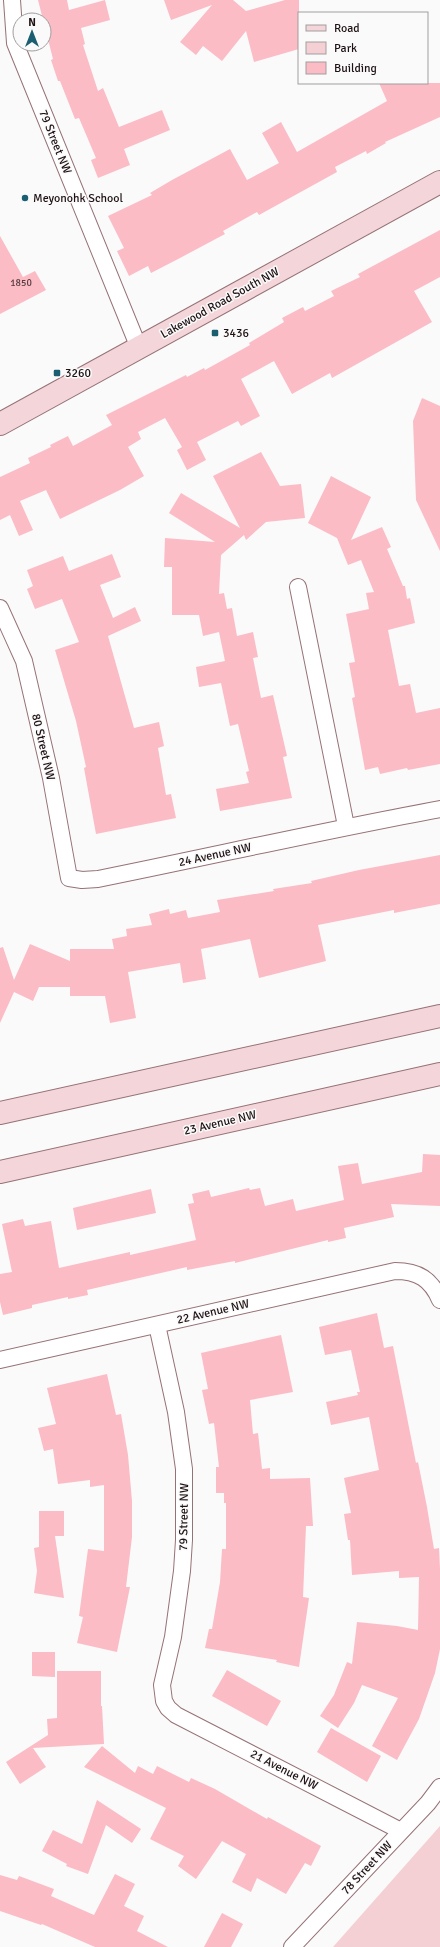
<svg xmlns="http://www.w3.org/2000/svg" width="440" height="1947" font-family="Signika,sans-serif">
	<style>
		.green { fill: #f4cfd3 }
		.building { fill: #fbbcc5 }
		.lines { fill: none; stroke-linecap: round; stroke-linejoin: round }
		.street-casing { stroke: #957276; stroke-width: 18 }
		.secondary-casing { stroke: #957276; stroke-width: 24 }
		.street { stroke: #fff; stroke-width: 16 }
		.secondary { stroke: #f3d5da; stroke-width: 22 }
		.poi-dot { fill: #1a5f71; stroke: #fafafa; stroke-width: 1.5 }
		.labels { text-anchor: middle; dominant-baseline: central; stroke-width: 3; stroke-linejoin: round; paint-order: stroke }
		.number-label { font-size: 10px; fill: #563c40 }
		.street-label { font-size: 12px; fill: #1f1214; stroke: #fafafa }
		.poi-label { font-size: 12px; fill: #1f1214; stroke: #fafafa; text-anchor: start }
	</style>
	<rect width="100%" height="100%" fill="#fafafa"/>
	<polygon class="green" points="440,1826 440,1947 333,1947"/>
	<g class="building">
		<polygon points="38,0 67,0 69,10 105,0 110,20 81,28 85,44 83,45 98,91 103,88 119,127 162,110 170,130 124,149 130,165 98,178 91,160 96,158 79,118 75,119 60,81 58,81 51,60 53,59"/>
		<polygon points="164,0 233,0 246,11 285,0 299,0 299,49 254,62 246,31 222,61 203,46 196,55 180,42 212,5 171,20"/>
		<polygon points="379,83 440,83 440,117 385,142 386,143 367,154 366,151 335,167 337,172 259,215 257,212 223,231 225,234 180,258 151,273 148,266 129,276 117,251 124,248 108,216 152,195 150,193 172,180 230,149 247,180 279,163 262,133 281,122 297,152 387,101"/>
		<polygon points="440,230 440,277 414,291 432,322 332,378 330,373 292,394 274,361 241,379 260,416 241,426 238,421 197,442 206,460 187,470 177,450 182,447 165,418 138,432 141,439 128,447 144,476 120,490 60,519 46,490 20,501 33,530 19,536 10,515 0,520 0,477 30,463 28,458 51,447 50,445 68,436 73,446 112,425 106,415 186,375 187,377 204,368 205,370 250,345 249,343 284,322 282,318 303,307 305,311 334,296 331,291 360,277 358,274"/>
		<polygon points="0,236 23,277 35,271 46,290 0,314"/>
		<polygon points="422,398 440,406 440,551 416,500 413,421"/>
		<polygon points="261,452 280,486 301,484 305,518 266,522 246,540 244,535 221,555 219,594 224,593 227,609 232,608 237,636 253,632 258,657 253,658 261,698 273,695 287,756 283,757 292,798 220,811 216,789 249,783 246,772 249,771 238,724 230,726 221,683 199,687 196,667 225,661 219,632 203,636 199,615 172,615 172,567 164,567 165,538 215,542 169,513 181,493 240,528 213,476"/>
		<polygon points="331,476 371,497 351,540 382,527 391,547 387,549 403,586 405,586 407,599 410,598 415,623 388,630 399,686 410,684 416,713 440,708 440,764 408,770 407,768 380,774 378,767 365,770 352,698 355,697 349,663 355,662 346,614 369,609 366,593 374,592 361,560 348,565 337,538 308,523"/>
		<polygon points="112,554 121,577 100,585 113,618 135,607 141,621 108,636 134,728 159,722 164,746 158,748 166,795 171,794 176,818 96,834 84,768 86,767 76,721 55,650 79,642 62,599 35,609 27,589 33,586 27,570 63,556 69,571"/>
		<polygon points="440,855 440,904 394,913 394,910 318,925 326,961 259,978 250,939 201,949 206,979 183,983 180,963 128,972 136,1018 110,1023 105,996 70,996 70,987 39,987 33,1001 14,992 0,1023 0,948 3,947 14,980 30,944 70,961 70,949 114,949 112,939 127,936 126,929 152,925 149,914 169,909 170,914 186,910 188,918 220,912 217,900 274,891 273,889 312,883 311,881 359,870"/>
		<polygon points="423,1154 440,1155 440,1206 391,1204 394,1217 344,1228 346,1238 328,1242 328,1240 235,1263 235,1261 187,1270 187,1267 87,1290 88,1295 68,1299 68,1297 32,1305 32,1308 3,1315 0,1302 0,1274 12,1272 2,1224 23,1219 25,1226 51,1221 59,1268 130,1252 130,1255 196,1240 188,1204 194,1203 192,1194 209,1190 211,1197 249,1188 250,1190 260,1188 265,1206 293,1199 296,1211 344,1200 338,1166 358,1163 362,1184 422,1172"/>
		<polygon points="151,1189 156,1213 77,1230 73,1208"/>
		<polygon points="377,1313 384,1348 393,1346 416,1463 418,1462 427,1507 434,1549 439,1548 440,1569 440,1649 435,1673 419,1719 397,1760 372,1746 398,1698 362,1685 354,1703 338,1728 320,1716 334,1695 347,1662 352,1664 357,1622 397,1626 418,1630 419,1577 399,1578 399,1571 352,1575 350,1540 348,1540 344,1514 351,1513 344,1478 379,1470 369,1417 331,1425 326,1402 358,1395 357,1392 360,1392 351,1350 325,1355 319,1327"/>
		<polygon points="281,1335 293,1392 250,1400 253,1434 258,1433 262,1469 270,1468 270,1479 310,1478 313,1526 306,1526 303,1597 309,1598 299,1667 276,1662 277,1660 205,1648 209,1629 212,1629 220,1582 222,1549 226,1549 226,1503 224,1503 224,1493 216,1493 216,1467 219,1467 214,1423 209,1424 202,1390 208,1389 201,1353"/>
		<polygon points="107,1374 116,1415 121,1414 128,1455 132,1501 132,1537 126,1587 130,1587 117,1652 77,1643 83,1617 79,1616 88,1549 104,1551 104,1485 90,1487 90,1480 58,1484 53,1449 44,1451 38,1428 56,1424 47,1388"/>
		<polygon points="39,1511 64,1511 64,1536 55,1536 64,1598 34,1593 37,1571 34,1548 39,1547"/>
		<polygon points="32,1652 55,1652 55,1677 32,1676"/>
		<polygon points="227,1670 281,1701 267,1726 212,1696"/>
		<polygon points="57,1671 101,1671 101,1706 102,1706 104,1744 33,1748 46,1767 20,1784 6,1762 48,1735 47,1719 57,1718"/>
		<polygon points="331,1728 381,1756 367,1782 317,1752"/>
		<polygon points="102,1746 135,1773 138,1766 153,1774 157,1766 189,1782 191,1778 215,1789 267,1819 268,1817 321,1846 311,1866 305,1863 286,1894 257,1878 251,1892 232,1882 246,1854 222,1841 196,1879 178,1866 184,1856 150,1839 166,1808 84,1767"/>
		<polygon points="97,1800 141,1829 132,1843 106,1825 88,1874 66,1866 67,1864 42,1851 53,1830 82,1844"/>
		<polygon points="115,1874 135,1884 124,1906 144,1916 137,1931 168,1947 95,1947 42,1924 41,1925 0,1911 0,1875 17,1880 19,1876 54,1889 51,1896 94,1915"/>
		<polygon points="222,1913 243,1924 231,1947 204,1947"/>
	</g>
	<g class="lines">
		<g class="street-casing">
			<g id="street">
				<polyline points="12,0 15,43 139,348"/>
				<polyline points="298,587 346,826"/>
				<path d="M0 608 24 661 51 778 69 878 82 880 98 879C212 856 326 830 440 809"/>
				<polyline points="157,1325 176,1412 184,1469 184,1540 182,1571 173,1637 162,1685 164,1701 168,1708 176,1715 401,1831"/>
				<path d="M0 1360 395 1271C418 1271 431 1279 440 1300"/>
				<polyline points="292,1947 428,1803 440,1787"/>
			</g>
		</g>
		<g class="secondary-casing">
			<g id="secondary">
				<polyline points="0,424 440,182"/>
				<polyline points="0,1113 440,1016"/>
				<polyline points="0,1172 440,1074"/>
			</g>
		</g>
		<use href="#street" class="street"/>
		<use href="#secondary" class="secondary"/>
	</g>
	<g class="poi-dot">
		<circle cx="25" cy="198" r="4"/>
		<rect x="211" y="329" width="8" height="8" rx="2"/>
		<rect x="53" y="369" width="8" height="8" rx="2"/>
	</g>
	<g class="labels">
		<g class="number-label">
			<text x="21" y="283">1850</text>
		</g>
		<g class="street-label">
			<text transform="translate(55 142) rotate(68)">79 Street NW</text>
			<text transform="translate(220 303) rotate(-29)">Lakewood Road South NW</text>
			<text transform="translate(43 747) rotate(77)">80 Street NW</text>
			<text transform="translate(215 855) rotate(-12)">24 Avenue NW</text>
			<text transform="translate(220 1123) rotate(-13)">23 Avenue NW</text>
			<text transform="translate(213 1312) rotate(-13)">22 Avenue NW</text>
			<text transform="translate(184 1517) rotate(-89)">79 Street NW</text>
			<text transform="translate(284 1770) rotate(27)">21 Avenue NW</text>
			<text transform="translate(367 1868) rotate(-47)">78 Street NW</text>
		</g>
		<g class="poi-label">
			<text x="33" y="198">Meyonohk School</text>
			<text x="223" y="333">3436</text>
			<text x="65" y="373">3260</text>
		</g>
	</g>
	<rect x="298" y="12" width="130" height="72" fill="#fafafa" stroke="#a29d9e"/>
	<rect x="306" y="25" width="20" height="6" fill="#f3d5da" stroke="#a29d9e"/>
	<text x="334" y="32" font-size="12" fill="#1f1214">Road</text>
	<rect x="306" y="42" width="20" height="12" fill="#f4cfd3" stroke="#a29d9e"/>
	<text x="334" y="52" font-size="12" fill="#1f1214">Park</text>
	<rect x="306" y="62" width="20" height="12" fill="#fbbcc5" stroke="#a29d9e"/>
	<text x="334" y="72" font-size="12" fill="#1f1214">Building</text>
	<g transform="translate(32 32)"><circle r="19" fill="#fafafa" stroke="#a29d9e"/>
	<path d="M0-3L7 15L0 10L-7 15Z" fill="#1a5f71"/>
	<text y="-6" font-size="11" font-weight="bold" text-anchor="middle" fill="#1f1214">N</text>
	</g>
</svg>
